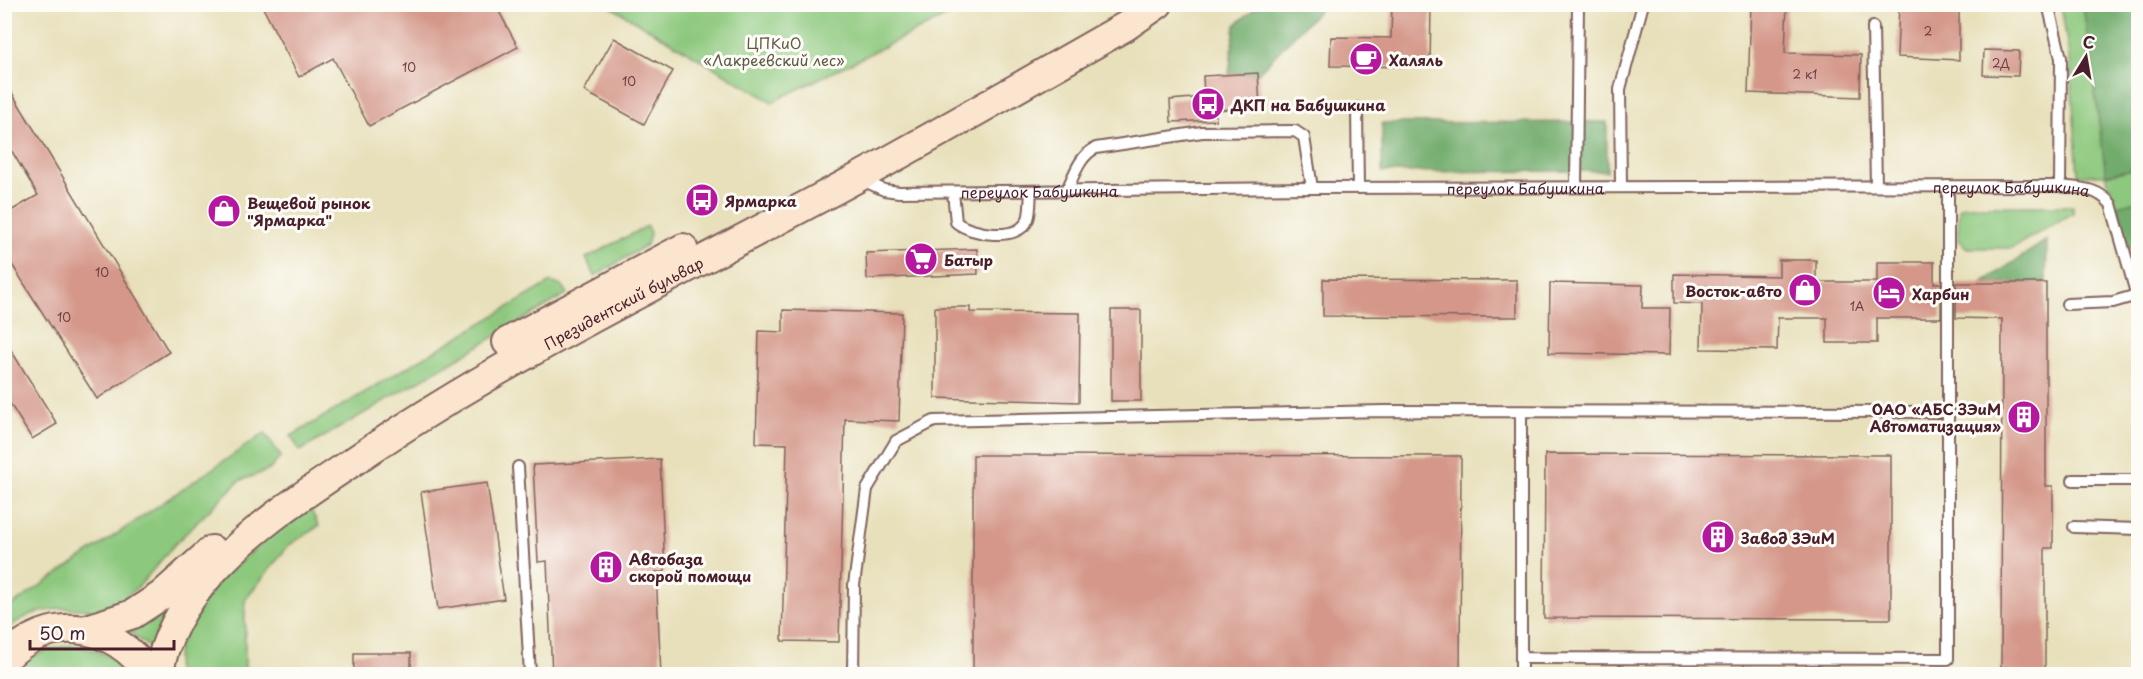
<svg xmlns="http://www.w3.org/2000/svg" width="2143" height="679" font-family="'Playpen Sans',sans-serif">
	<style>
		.green { fill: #8cc87d; stroke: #6b7454; stroke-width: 1.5 }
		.forest { fill: #71ac6c; stroke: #5e664c; stroke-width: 1.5 }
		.building { fill: #d49789 }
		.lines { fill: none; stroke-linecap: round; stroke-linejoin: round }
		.lane-casing { stroke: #81635d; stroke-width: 14 }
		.secondary-casing { stroke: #81635d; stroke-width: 32 }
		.lane { stroke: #fff; stroke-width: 10 }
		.secondary { stroke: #fbe5cf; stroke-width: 28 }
		.labels { text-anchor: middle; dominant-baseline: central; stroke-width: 6; stroke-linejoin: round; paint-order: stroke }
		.number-label { font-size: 12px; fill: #6c3d42 }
		.park-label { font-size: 15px; fill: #615a48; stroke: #fdfcf7 }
		.poi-label { font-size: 15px; font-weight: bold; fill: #4a1f2b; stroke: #fdfcf7; text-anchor: start }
		.street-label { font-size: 15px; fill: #4a1f2b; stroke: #fdfcf7 }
	</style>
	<rect width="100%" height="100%" fill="#fdfcf7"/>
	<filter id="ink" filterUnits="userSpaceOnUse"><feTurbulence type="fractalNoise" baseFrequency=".0167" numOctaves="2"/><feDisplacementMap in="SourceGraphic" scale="12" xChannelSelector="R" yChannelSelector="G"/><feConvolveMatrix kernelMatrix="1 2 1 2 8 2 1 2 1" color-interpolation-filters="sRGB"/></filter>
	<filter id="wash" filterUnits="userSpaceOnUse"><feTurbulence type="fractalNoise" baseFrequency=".008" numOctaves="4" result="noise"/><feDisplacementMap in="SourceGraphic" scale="24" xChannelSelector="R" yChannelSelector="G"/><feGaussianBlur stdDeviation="1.35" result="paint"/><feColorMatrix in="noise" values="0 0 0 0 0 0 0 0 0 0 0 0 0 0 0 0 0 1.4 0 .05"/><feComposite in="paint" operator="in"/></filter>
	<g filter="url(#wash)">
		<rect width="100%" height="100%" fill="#e8e0bb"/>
		<g class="green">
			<polygon points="608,5 969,5 772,102"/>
			<polygon points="2061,5 2138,5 2138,276 2106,175 2078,175 2070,62"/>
			<polygon points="1963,206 2073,206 2073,213 2012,248 1967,248 1958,239 1959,209"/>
			<polygon points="647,226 650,233 647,245 595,276 586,258"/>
			<polygon points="551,282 562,286 567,294 300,451 291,436"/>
			<polygon points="265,433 281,457 269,470 239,481 174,545 141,584 117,606 95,610 61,608 31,614 13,624 5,633 5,610"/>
			<polygon points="308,504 319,526 289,545 245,600 245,674 177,674 176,668 178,647 202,594"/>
			<polygon points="166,608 151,649 130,632 145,624"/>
			<path d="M73 645C97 649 114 656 130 674H14C27 654 51 648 73 645Z"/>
		</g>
		<g class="forest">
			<polygon points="1260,4 1324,5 1258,73 1229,74 1235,25"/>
			<polygon points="2083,5 2138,5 2138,168 2106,175"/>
			<polygon points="1607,122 1607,171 1382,172 1382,123"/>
			<polygon points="2138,201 2138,276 2117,206"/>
			<polygon points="2047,240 2046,283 1982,283"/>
		</g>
		<g id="blocks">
			<g class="building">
				<polygon points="261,4 495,4 518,47 369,126 333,58 299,77"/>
				<polygon points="1392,4 1431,4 1430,67 1330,66 1331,37 1391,38"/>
				<polygon points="1751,4 1787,4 1785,53 1861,55 1860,97 1748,93"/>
				<polygon points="1899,4 1959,4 1959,60 1897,57"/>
				<polygon points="614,38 673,71 644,124 584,91"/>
				<polygon points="1984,50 2019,51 2018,76 1983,75"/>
				<polygon points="1258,73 1260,107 1215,110 1216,120 1171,122 1170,100 1204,97 1203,76"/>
				<polygon points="4,80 169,352 97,399 4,252 4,215 38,195 4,138"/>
				<polygon points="977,249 978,274 867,279 866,253"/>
				<polygon points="1779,260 1816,260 1816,282 1877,282 1877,262 1934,262 1934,283 1941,283 1941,318 1877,318 1877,343 1827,343 1827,318 1778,318 1777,350 1701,349 1702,304 1674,303 1674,274 1779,276"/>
				<polygon points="1323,279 1517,280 1517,317 1323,316"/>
				<polygon points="1550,283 1643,285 1642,308 1670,308 1669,355 1549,353"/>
				<polygon points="1956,283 2046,283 2046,486 2053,486 2053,548 2045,548 2045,675 2001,675 2002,319 1956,318"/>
				<polygon points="935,307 970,307 970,312 1080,313 1079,402 935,398"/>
				<polygon points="783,310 902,313 899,421 845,419 839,642 782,641 787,444 756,443 759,331 783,332"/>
				<rect x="1111" y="310" width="30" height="91"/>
				<polygon points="4,339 57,424 32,439 4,394"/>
				<polygon points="1545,454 1891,455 1891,619 1544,618"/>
				<polygon points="973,455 1461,456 1460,675 973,675"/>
				<polygon points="660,459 665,572 656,572 661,675 552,675 547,561 538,562 533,465"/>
				<polygon points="487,483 504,599 438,609 421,492"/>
				<rect x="354" y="653" width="57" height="22"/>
			</g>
		</g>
	</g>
	<g filter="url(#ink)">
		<use href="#blocks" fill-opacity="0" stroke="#81635d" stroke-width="1.5"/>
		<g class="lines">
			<g class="lane-casing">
				<g id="lane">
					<polyline points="2048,4 2061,58 2060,186"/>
					<polyline points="1873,27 1876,186"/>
					<polyline points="1357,108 1358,188"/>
					<path id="s1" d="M860 179 884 190 899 192 1312 188 2060 186C2081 189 2096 187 2111 204L2138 300"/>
					<polyline points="1576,187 1578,4"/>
					<polyline points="1621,187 1620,89 1643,4"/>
					<path d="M1067 190C1074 175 1080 155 1096 148L1202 132 1295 131 1304 137 1312 188"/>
					<path d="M953 192 956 222C970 234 1019 243 1028 219 1031 211 1030 199 1031 191"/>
					<polyline points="2067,304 2113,302 2137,295"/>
					<polyline points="1521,412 1521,658 1948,659 1948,186"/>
					<polyline points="518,467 530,674"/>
					<polyline points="2073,480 2138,480"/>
					<polyline points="2074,527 2138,529"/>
					<polyline points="853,674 854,585 867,489 896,441 934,421 1383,411 1948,412"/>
					<polyline points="1521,674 1521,658"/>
				</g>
			</g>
			<g class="secondary-casing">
				<g id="secondary">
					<polyline points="507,342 683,248"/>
					<polyline points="84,630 133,614 162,595 212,550"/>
					<path d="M4 660C49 611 114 623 149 674"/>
					<path id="s2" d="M159 674C164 635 187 600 213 571 253 527 305 494 354 461 513 352 688 270 857 178 947 129 1036 77 1126 26L1158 4"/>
				</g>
			</g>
			<use href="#lane" class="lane"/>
			<use href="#secondary" class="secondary"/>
		</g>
	</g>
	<defs>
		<g id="cafe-disc" transform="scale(1.725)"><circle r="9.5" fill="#b5179e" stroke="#fdfcf7"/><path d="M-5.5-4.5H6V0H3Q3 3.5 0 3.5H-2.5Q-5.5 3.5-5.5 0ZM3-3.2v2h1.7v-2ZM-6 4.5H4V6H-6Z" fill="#fff"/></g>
		<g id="bus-disc" transform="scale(1.725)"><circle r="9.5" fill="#b5179e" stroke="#fdfcf7"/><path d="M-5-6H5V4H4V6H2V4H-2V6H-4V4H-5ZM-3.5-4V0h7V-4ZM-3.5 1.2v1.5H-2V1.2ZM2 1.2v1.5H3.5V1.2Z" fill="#fff"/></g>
		<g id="shop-disc" transform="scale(1.725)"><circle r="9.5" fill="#b5179e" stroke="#fdfcf7"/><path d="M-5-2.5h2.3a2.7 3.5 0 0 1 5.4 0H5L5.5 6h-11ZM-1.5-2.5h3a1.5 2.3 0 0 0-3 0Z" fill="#fff"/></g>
		<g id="supermarket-disc" transform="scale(1.725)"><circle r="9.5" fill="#b5179e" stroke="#fdfcf7"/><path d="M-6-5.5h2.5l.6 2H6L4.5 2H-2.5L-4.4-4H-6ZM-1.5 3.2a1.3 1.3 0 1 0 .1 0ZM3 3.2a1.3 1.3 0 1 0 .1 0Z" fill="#fff"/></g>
		<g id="hotel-disc" transform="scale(1.725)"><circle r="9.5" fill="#b5179e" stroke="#fdfcf7"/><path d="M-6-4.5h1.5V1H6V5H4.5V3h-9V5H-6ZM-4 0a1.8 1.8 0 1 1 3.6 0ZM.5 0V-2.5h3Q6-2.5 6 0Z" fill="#fff"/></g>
		<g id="building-disc" transform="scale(1.725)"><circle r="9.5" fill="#b5179e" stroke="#fdfcf7"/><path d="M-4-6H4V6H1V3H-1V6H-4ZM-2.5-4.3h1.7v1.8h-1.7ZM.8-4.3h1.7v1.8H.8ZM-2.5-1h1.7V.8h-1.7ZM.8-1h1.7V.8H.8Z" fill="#fff"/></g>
	</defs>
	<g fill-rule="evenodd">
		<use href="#cafe-disc" x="1366" y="59"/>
		<use href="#bus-disc" x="1208" y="104"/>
		<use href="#bus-disc" x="702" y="200"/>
		<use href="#shop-disc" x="224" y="211"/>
		<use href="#supermarket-disc" x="921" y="259"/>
		<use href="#shop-disc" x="1805" y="290"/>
		<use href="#hotel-disc" x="1889" y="293"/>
		<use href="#building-disc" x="2024" y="417"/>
		<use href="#building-disc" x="1718" y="537"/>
		<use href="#building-disc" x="606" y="567"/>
	</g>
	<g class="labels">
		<g class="number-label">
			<text x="1928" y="31">2</text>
			<text x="2001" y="63">2Д</text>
			<text x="409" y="67">10</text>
			<text x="1805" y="74">2 к1</text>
			<text x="629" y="81">10</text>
			<text x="102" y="272">10</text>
			<text x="1857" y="306">1А</text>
			<text x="64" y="317">10</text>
		</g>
		<g class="park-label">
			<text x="774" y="42">ЦПКиО<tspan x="774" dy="17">«Лакреевский лес»</tspan></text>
		</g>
		<g class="poi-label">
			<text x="1389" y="59">Халяль</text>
			<text x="1231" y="104">ДКП на Бабушкина</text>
			<text x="725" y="200">Ярмарка</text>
			<text x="247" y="202">Вещевой рынок<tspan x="247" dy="17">"Ярмарка"</tspan></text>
			<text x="944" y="259">Батыр</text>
			<text x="1782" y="290" text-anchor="end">Восток-авто</text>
			<text x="1912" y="293">Харбин</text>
			<text x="2001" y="408" text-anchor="end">ОАО «АБС ЗЭиМ<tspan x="2001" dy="17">Автоматизация»</tspan></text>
			<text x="1741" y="537">Завод ЗЭиМ</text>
			<text x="629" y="558">Автобаза<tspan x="629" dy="17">скорой помощи</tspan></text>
		</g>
		<g class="street-label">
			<text stroke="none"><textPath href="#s1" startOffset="668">переулок Бабушкина</textPath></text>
			<text stroke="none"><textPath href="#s1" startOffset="1154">переулок Бабушкина</textPath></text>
			<text stroke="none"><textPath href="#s1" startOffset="182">переулок Бабушкина</textPath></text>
			<text stroke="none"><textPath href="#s2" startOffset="610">Президентский бульвар</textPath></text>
		</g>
	</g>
	<rect width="2143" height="679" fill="none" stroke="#fdfcf7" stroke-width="24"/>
	<g transform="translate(2086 57) rotate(11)" stroke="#fdfcf7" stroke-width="4.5" paint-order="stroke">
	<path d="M0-4.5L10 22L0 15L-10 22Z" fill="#4a1f2b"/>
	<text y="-9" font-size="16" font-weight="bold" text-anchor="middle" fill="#4a1f2b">С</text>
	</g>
	<path d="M30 640v9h144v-9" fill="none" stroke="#4a1f2b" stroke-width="3"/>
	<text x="39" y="640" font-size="18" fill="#4a1f2b" stroke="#fdfcf7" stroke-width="4.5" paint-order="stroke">50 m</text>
</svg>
